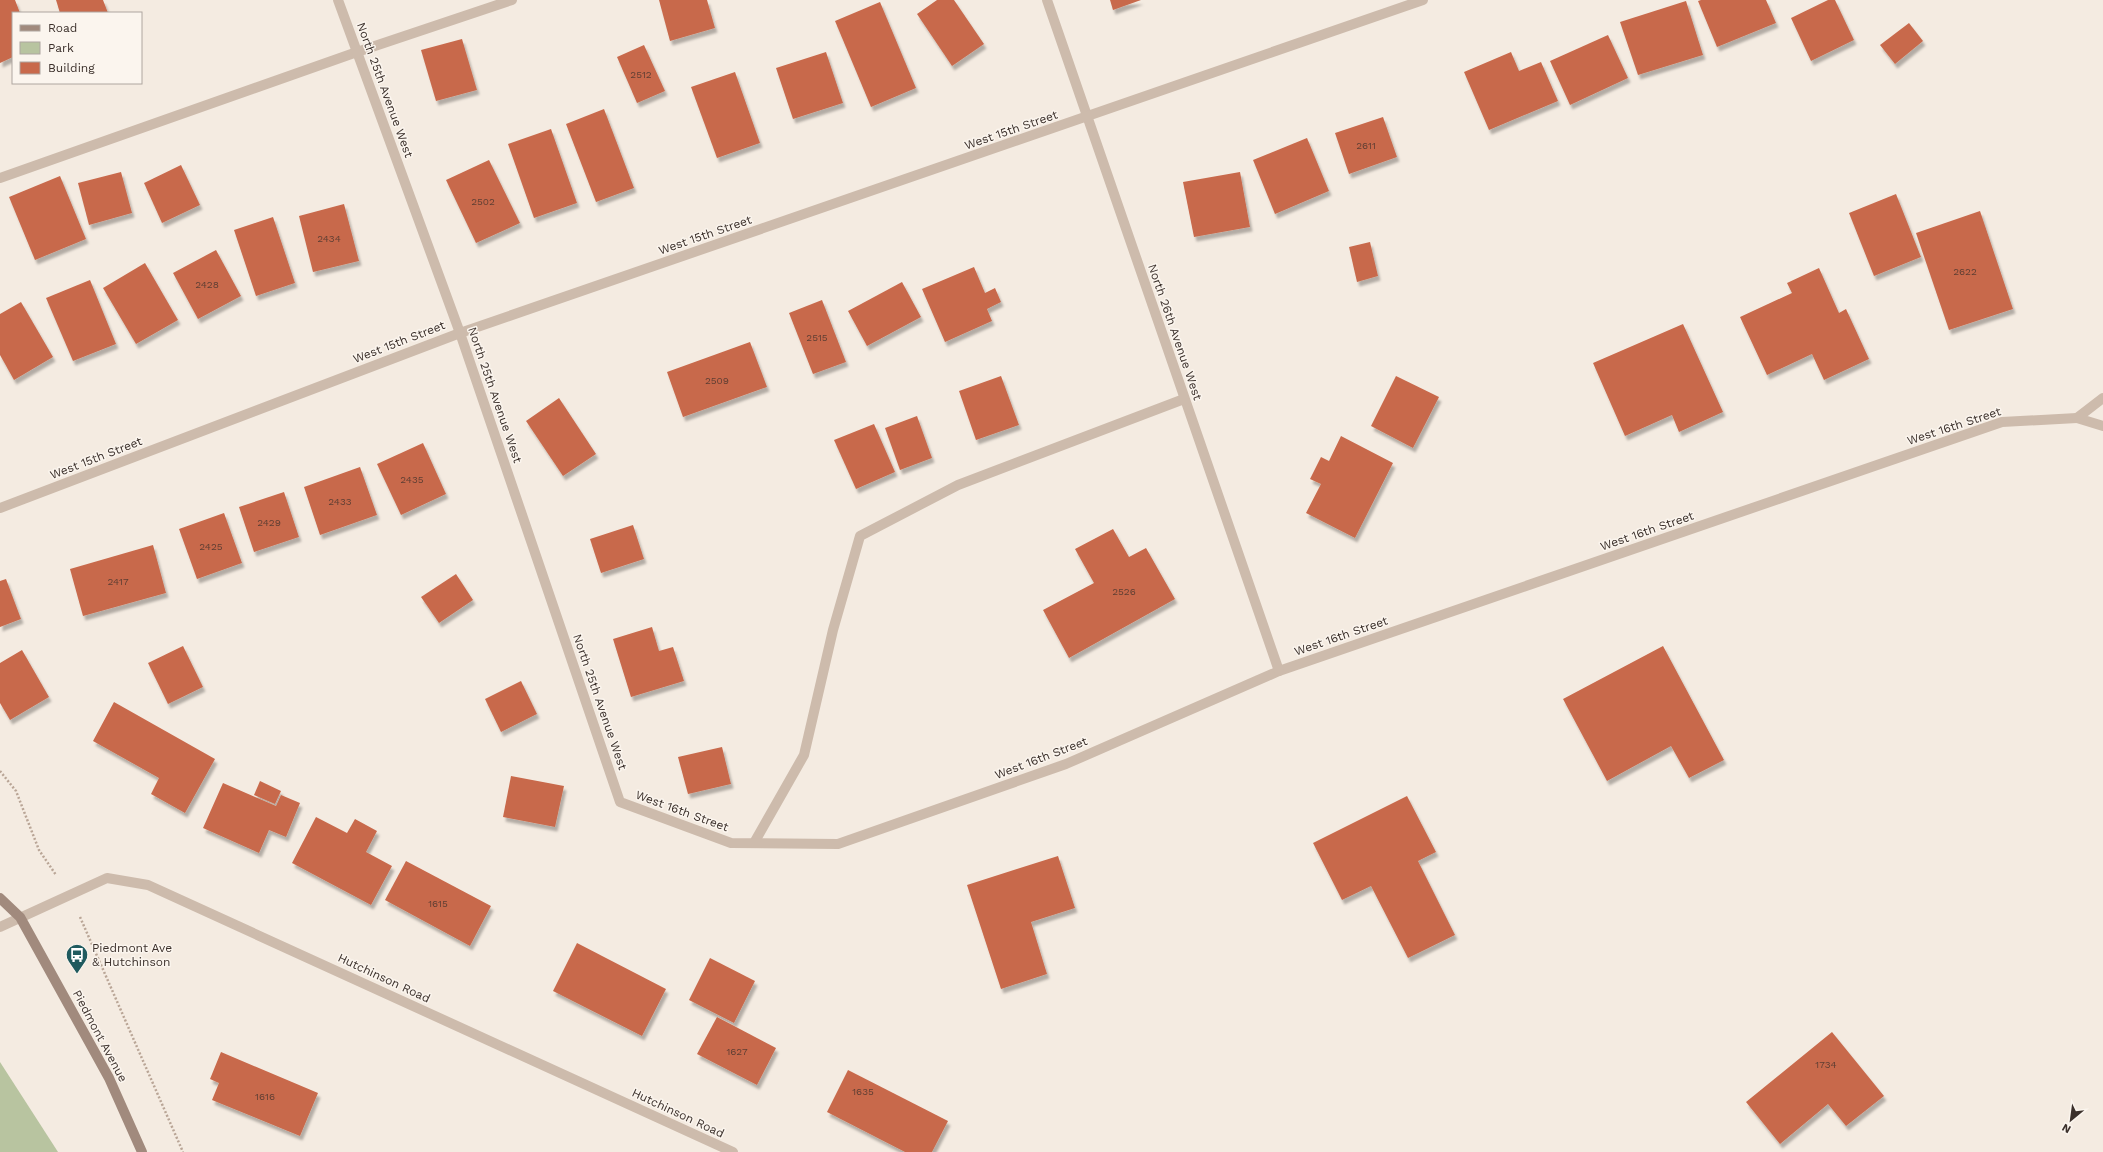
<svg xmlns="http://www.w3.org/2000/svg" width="2103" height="1152" font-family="'Work Sans',sans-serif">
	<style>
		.green { fill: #b8c4a0 }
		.building { fill: #c8694b; filter: url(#shadow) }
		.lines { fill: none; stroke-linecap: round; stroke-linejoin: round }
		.path { stroke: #b9a596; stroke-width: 2.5; stroke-dasharray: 2 2; stroke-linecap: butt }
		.lane { stroke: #cdbbac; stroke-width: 10 }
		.street { stroke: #cdbbac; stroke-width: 10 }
		.secondary { stroke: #a18a7d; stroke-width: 10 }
		.labels { text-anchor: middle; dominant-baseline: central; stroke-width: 3; stroke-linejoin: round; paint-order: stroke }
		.number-label { font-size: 10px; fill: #5e3e33 }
		.street-label { font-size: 12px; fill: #3b302b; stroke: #fbf5ee }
		.poi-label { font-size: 12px; fill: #3b302b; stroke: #fbf5ee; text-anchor: start }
	</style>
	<defs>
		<filter id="shadow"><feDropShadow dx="2.5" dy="4.5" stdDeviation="1" flood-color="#0004"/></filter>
	</defs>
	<rect width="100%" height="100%" fill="#f4ebe1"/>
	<polygon class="green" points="0,1062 58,1152 0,1152"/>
	<g class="building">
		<polygon points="0,0 15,0 20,13 13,13 13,57 0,63"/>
		<polygon points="56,0 103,0 108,13 60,13"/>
		<polygon points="659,0 707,0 715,28 670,41"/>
		<polygon points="937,0 954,0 984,44 952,66 917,14"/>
		<polygon points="1110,0 1141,0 1113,10"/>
		<polygon points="1701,0 1766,0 1776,23 1717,47 1698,1"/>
		<polygon points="1828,0 1835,0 1854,40 1811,61 1791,18"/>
		<polygon points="1686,1 1703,55 1638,75 1620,22"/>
		<polygon points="880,2 916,88 871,107 835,21"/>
		<polygon points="1909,23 1923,41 1895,64 1880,45"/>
		<polygon points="1608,35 1628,78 1570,105 1550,61"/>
		<polygon points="462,39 477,90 436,101 421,50"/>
		<polygon points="644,45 665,91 637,103 617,57"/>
		<polygon points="826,52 843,103 793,119 776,68"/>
		<polygon points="1511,52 1519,71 1541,62 1558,101 1489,130 1464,72"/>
		<polygon points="735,72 760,143 717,158 691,87"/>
		<polygon points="604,109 634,188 596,202 566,124"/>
		<polygon points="1383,117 1397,157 1349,174 1335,133"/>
		<polygon points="551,129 577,203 534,218 508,144"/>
		<polygon points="1307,138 1329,191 1275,214 1253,160"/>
		<polygon points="489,160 520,223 476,243 446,180"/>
		<polygon points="181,165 200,205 162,223 144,183"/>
		<polygon points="121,172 132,213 89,225 78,183"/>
		<polygon points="1240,172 1250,227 1194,237 1183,182"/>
		<polygon points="60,176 86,239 35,260 9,197"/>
		<polygon points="1896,194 1921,257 1874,276 1849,213"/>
		<polygon points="344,204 359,261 313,272 299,216"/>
		<polygon points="1980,211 2013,309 1949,330 1916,233"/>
		<polygon points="273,217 295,283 256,296 234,230"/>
		<polygon points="1370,242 1378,276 1357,282 1349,247"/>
		<polygon points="216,250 241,296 198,319 173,273"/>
		<polygon points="145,263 178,320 136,344 103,288"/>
		<polygon points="974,267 985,293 995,288 1001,302 987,309 992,321 945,342 922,289"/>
		<polygon points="1819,268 1839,313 1846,309 1869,359 1824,380 1812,354 1767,375 1740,317 1792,293 1787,283"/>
		<polygon points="90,280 116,344 73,361 46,298"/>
		<polygon points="902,282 921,317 867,346 848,311"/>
		<polygon points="822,300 846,362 813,374 789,313"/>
		<polygon points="21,302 53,357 14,380 0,355 0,314"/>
		<polygon points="1683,324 1723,412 1679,432 1672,415 1625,436 1593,363"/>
		<polygon points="750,342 767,387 683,417 667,372"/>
		<polygon points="1001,376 1019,425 976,440 959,391"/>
		<polygon points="1396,376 1439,397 1413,448 1371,426"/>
		<polygon points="559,398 596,454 563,476 526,421"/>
		<polygon points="917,416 932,458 900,470 885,428"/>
		<polygon points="874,424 895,472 856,489 834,440"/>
		<polygon points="1341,436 1393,463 1355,538 1306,513 1321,484 1310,479 1321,457 1329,461"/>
		<polygon points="423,443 446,494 401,515 377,464"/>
		<polygon points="360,467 377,515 320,535 304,487"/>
		<polygon points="284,492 299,537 254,552 239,507"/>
		<polygon points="224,513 242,563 197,579 179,529"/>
		<polygon points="633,525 644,559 601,573 590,539"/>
		<polygon points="1113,529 1129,557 1146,548 1175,599 1069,658 1043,610 1094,583 1075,549"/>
		<polygon points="153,545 166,593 83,616 70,569"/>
		<polygon points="456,574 473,600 439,623 421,597"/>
		<polygon points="6,579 21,619 0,627 0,581"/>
		<polygon points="652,627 659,651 673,647 684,681 631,697 613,639"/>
		<polygon points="183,646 203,687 168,704 148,663"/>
		<polygon points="1663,646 1724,760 1689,778 1671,746 1607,781 1563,699"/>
		<polygon points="22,650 49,697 10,720 0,703 0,663"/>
		<polygon points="521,681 537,714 501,732 485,699"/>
		<polygon points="114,702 215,759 185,813 151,794 159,778 93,741"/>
		<polygon points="722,747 731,784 688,794 678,757"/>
		<polygon points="511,776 564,786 555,827 503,817"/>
		<polygon points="260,781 281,791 275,804 254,795"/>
		<polygon points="223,783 276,806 281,795 300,803 286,837 269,830 259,853 203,828"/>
		<polygon points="1407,796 1436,852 1418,861 1455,935 1408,958 1371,886 1342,900 1313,843"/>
		<polygon points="316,817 347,833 355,819 377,831 366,852 392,866 371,905 292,863"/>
		<polygon points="1058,856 1075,908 1031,922 1047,974 1001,989 967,885"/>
		<polygon points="406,861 491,906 470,946 385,900"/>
		<polygon points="577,943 666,989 642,1036 553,991"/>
		<polygon points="710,958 755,981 734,1023 689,1000"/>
		<polygon points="717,1017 776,1048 757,1085 697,1054"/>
		<polygon points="1832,1032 1884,1096 1846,1126 1828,1104 1780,1144 1746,1102"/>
		<polygon points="221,1052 318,1093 300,1136 212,1100 219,1083 210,1079"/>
		<polygon points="848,1070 948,1121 932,1152 905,1152 827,1112"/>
	</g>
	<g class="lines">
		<g class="path">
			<polyline points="0,771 16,791 39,850 56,875"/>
			<polyline points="80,917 183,1152"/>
		</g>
		<g class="lane">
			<polyline points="0,178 357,52 512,0"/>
			<polyline points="754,843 804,755 833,630 860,536 958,485 1184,399"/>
		</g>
		<g class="street">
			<polyline points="338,0 460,333 620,802 731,843 838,844 1066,764 1279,671 2002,422 2077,418"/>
			<polyline points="1047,0 1279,671"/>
			<polyline points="2103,398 2077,418 2103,426"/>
			<polyline points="0,508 460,333 1423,0"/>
			<polyline points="0,927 107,878 148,885 733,1152"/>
		</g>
		<polyline class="secondary" points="0,898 20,917 109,1078 142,1152"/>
	</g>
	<defs>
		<g id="bus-pin" transform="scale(1.15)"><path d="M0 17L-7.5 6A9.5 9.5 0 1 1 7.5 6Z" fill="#1f5a5e" stroke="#fbf5ee"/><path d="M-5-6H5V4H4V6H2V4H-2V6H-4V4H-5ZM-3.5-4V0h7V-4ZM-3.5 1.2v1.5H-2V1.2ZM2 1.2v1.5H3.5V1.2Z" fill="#fff"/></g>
	</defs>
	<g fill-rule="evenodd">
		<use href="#bus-pin" x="77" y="955"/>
	</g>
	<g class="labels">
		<g class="number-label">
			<text x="641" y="74">2512</text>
			<text x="1366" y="145">2611</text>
			<text x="483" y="201">2502</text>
			<text x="329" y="238">2434</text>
			<text x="1965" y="271">2622</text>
			<text x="207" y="284">2428</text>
			<text x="817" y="337">2515</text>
			<text x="717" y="380">2509</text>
			<text x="412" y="479">2435</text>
			<text x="340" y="501">2433</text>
			<text x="269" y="522">2429</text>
			<text x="211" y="546">2425</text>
			<text x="118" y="581">2417</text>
			<text x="1124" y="591">2526</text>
			<text x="438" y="903">1615</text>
			<text x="737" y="1051">1627</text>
			<text x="1826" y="1064">1734</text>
			<text x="863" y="1091">1635</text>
			<text x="265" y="1096">1616</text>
		</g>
		<g class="street-label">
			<text transform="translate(385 90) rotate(70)">North 25th Avenue West</text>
			<text transform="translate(1011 130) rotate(-19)">West 15th Street</text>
			<text transform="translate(705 235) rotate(-19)">West 15th Street</text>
			<text transform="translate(1175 332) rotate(71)">North 26th Avenue West</text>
			<text transform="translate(399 342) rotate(-21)">West 15th Street</text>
			<text transform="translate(495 395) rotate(71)">North 25th Avenue West</text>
			<text transform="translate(1954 426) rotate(-18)">West 16th Street</text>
			<text transform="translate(96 458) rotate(-21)">West 15th Street</text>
			<text transform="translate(1647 531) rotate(-19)">West 16th Street</text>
			<text transform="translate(1341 636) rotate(-19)">West 16th Street</text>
			<text transform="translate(600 702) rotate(71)">North 25th Avenue West</text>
			<text transform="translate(1041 758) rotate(-21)">West 16th Street</text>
			<text transform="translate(682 811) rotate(20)">West 16th Street</text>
			<text transform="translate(384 978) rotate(25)">Hutchinson Road</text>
			<text transform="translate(100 1036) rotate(62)">Piedmont Avenue</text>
			<text transform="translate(678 1113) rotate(25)">Hutchinson Road</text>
		</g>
		<g class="poi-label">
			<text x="92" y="948">Piedmont Ave<tspan x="92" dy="14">&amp; Hutchinson</tspan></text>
		</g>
	</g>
	<rect x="12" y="12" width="130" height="72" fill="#fbf5ee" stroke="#aea6a0"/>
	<rect x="20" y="25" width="20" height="6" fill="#a18a7d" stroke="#aea6a0"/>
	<text x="48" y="32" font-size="12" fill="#3b302b">Road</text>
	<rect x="20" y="42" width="20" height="12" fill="#b8c4a0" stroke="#aea6a0"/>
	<text x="48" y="52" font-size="12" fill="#3b302b">Park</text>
	<rect x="20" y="62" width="20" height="12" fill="#c8694b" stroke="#aea6a0"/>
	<text x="48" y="72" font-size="12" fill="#3b302b">Building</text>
	<g transform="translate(2071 1120) rotate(209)" stroke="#fbf5ee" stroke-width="3" paint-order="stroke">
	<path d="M0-3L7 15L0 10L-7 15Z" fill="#3b302b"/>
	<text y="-6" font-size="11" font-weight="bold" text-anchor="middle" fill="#3b302b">N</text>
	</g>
</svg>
